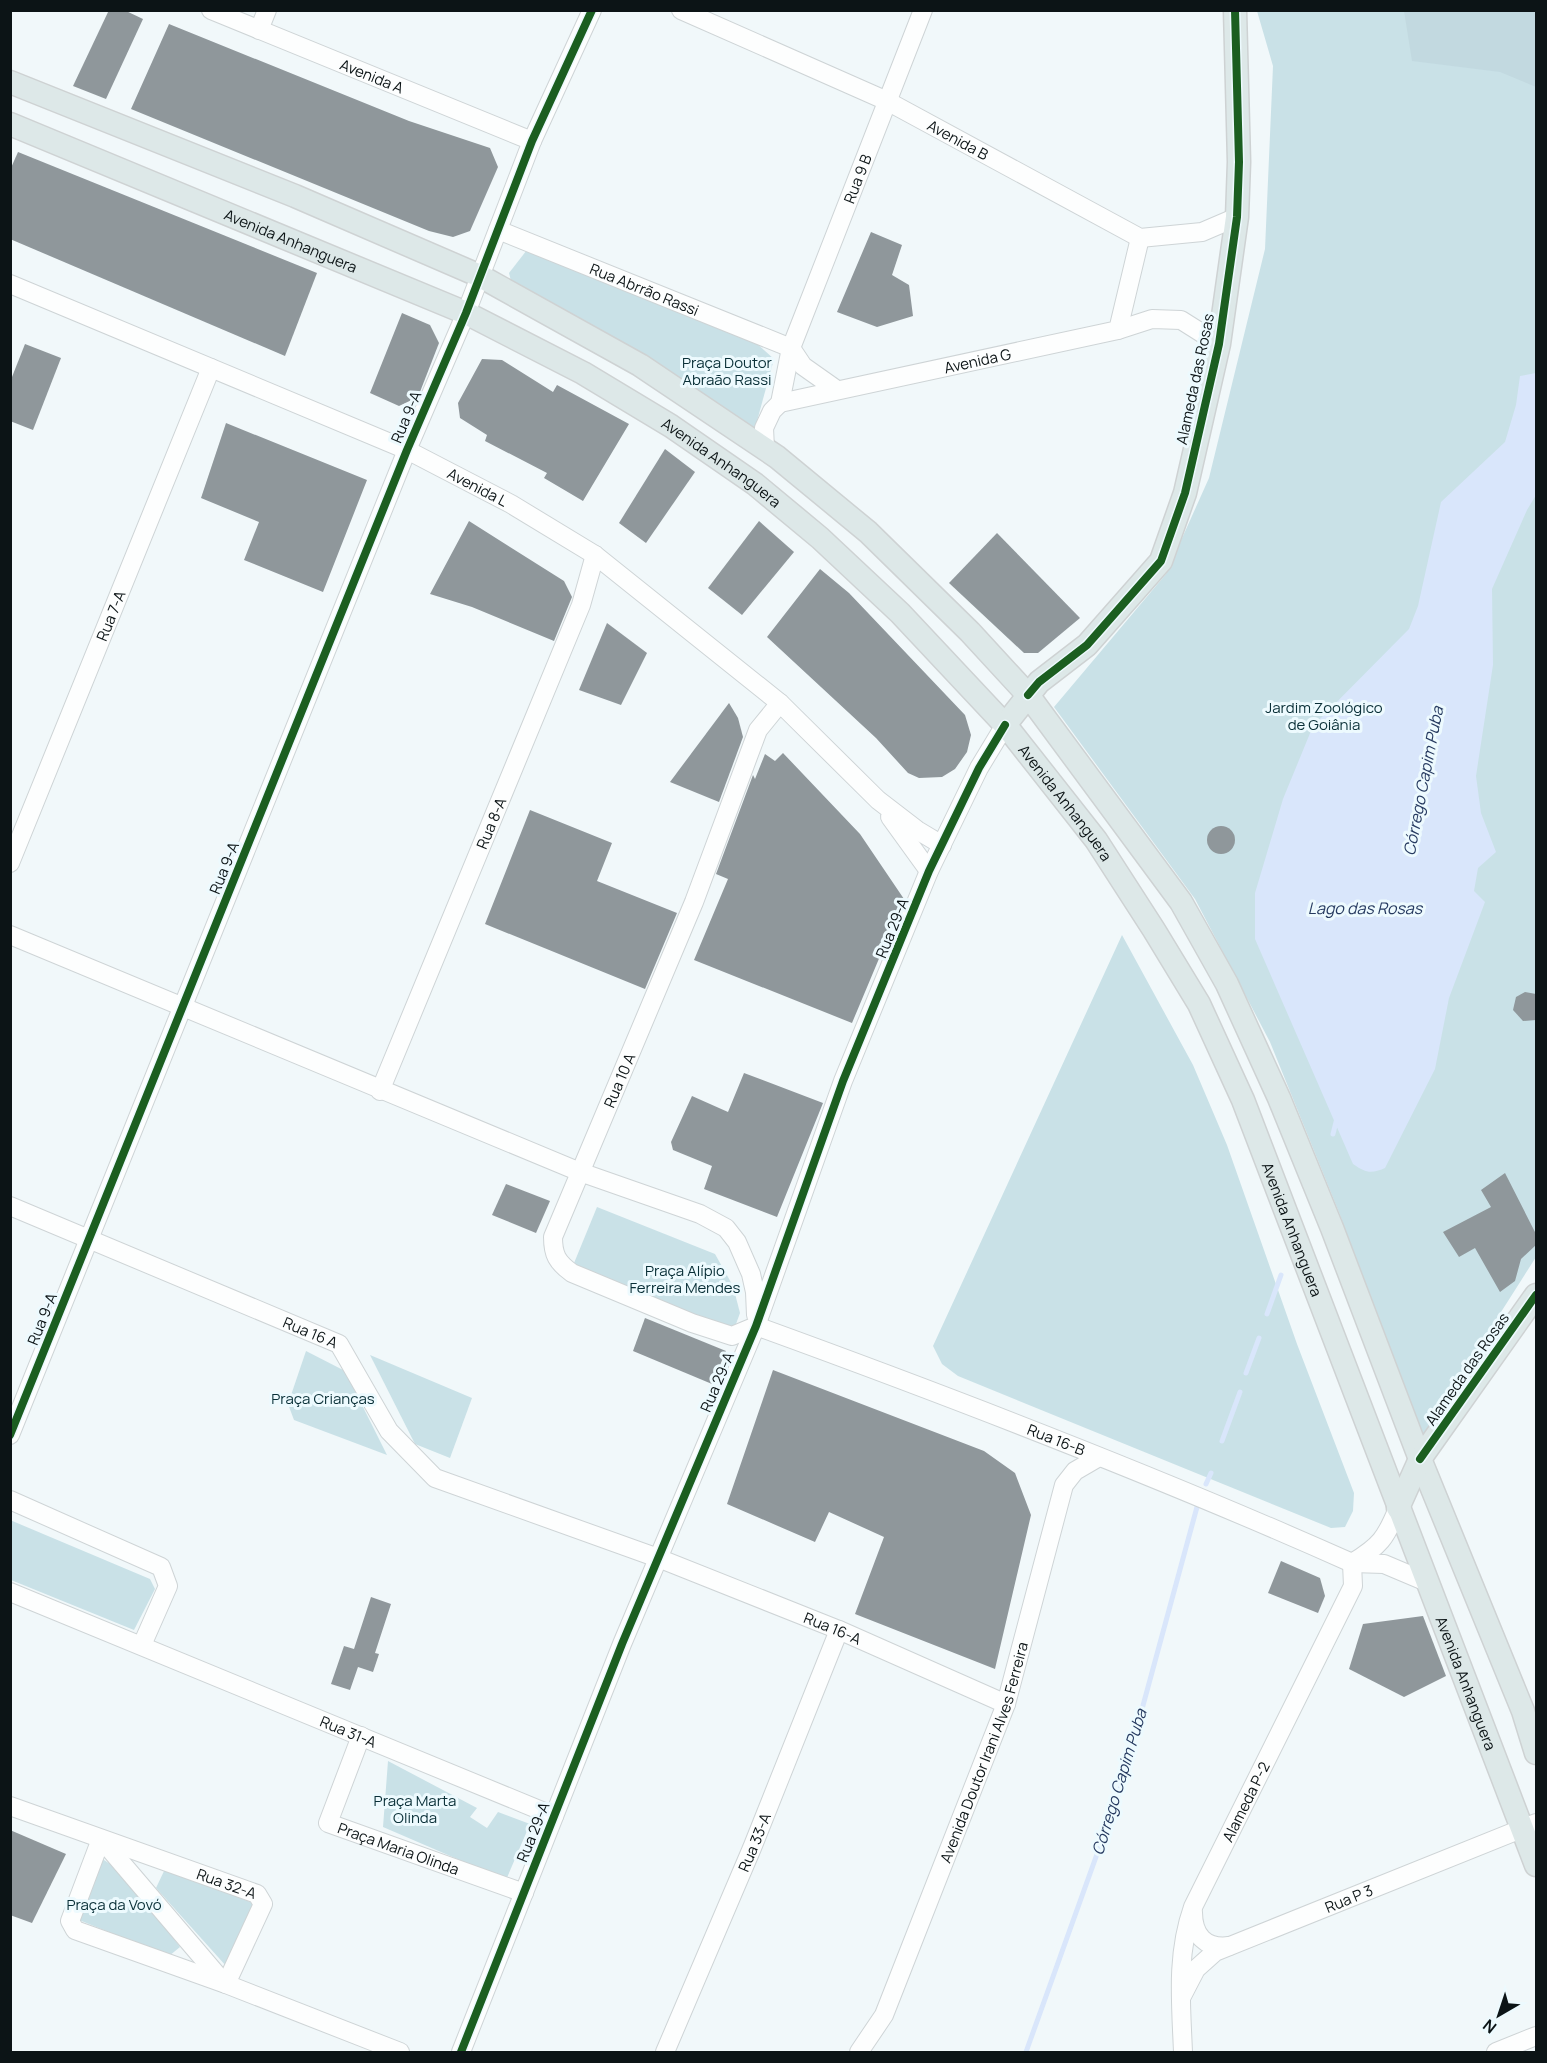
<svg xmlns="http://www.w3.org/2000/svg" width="1547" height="2063" font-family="Manrope,sans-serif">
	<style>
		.green { fill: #c9e1e7 }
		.forest { fill: #c2d9e0 }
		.water { fill: #d9e6fb }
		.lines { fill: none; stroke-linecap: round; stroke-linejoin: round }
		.stream { stroke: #d9e6fb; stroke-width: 5 }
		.building { fill: #8f979b }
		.minor-casing { stroke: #ced4d6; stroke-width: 20 }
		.major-casing { stroke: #ced2d3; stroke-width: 25 }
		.minor { stroke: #fdfefe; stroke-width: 18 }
		.major { stroke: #dde8e8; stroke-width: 22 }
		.cycleway-casing { stroke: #edfafe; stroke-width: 11 }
		.cycleway { stroke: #1b5e20; stroke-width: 8 }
		.labels { text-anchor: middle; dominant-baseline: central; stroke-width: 6; stroke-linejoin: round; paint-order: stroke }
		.street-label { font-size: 15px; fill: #0c1416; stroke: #edfafe }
		.park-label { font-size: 15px; fill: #092f37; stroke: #edfafe }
		.water-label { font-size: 16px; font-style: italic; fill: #263a60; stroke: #edfafe }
	</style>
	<rect width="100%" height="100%" fill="#f1f8fa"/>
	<g class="green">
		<polygon points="1257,11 1536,11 1536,1257 1419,1441 1340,1215 1270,1042 1195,899 1054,707 1166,574 1209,478 1265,249 1273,66"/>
		<polygon points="530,246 747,335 774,359 754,432 513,289 509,273"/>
		<polygon points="1122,935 1193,1065 1227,1145 1297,1344 1354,1493 1353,1511 1345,1527 1331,1528 958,1376 942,1364 933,1346"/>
		<polygon points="597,1207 715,1254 733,1286 740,1313 732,1335 572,1268"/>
		<polygon points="306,1351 345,1371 387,1455 294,1420 288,1404"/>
		<polygon points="370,1355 472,1398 450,1458 415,1444"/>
		<polygon points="10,1520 150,1579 155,1589 134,1630 11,1580"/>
		<polygon points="388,1761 477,1808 470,1817 487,1828 498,1812 530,1824 506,1880 383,1827"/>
		<polygon points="101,1858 125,1874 180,1947 169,1956 79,1920"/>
		<polygon points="165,1869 253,1903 227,1967 156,1888"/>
	</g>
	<polygon class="forest" points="1404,11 1536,11 1536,87 1500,72 1412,61"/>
	<path class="water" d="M1536 373V495L1527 510 1492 589 1493 665 1476 776 1481 813 1496 852 1478 868 1474 891 1485 902 1449 998 1435 1069 1385 1168C1371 1174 1366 1173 1353 1164L1255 939V893L1283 799 1313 726 1409 629 1418 606 1441 502 1505 442 1516 405 1520 376Z"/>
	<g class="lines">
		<g class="stream">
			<polyline points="1333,1134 1337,1118"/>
			<polyline points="1267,1314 1281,1275"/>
			<polyline points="1246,1373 1259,1338"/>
			<polyline points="1222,1441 1240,1392"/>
			<polyline points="1206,1484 1211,1473"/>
			<polyline points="1026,2052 1120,1790 1197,1507"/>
		</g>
	</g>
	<g class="building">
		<polygon points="109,10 124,10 143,19 106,99 73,86"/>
		<polygon points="169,24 409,121 490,148 498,167 470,231 453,237 429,231 131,109"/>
		<polygon points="18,152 317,273 285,356 10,239 10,170"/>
		<polygon points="871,232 902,245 892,275 909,285 913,316 877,327 837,312"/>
		<polygon points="402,313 430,325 439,343 418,397 399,406 370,393"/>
		<polygon points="25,344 61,358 33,430 10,421 10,382"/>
		<polygon points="482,359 502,360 553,392 557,385 629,424 583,501 544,478 547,473 485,441 487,435 460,418 458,403"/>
		<polygon points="226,423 367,480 323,592 244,560 259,522 201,498"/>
		<polygon points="665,449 695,472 646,543 619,523"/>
		<polygon points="469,521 564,581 572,597 554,641 472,607 430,594"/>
		<polygon points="759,521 794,552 742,615 708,588"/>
		<polygon points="997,533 1080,618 1038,653 1024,653 949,583"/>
		<polygon points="820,569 849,593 965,715 971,735 967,752 955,769 942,777 919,778 908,773 876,738 767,637"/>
		<polygon points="607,623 647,653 621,705 579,690"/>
		<polygon points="729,703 738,718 743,737 719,802 670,782"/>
		<polygon points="783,753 860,834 904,899 852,1023 694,960 728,879 716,874 753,775 755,779 765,754 775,761"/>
		<polygon points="530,810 612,843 597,881 677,913 645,989 485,924"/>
		<circle cx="1221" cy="840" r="14"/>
		<polygon points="1525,992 1536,994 1536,1020 1523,1021 1513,1010 1516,997"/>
		<polygon points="744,1073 823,1103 777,1217 704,1189 712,1166 673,1150 671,1142 692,1096 728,1112"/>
		<polygon points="1505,1173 1536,1234 1536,1245 1521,1259 1515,1281 1500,1292 1475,1248 1459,1257 1443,1232 1491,1207 1481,1190"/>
		<polygon points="506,1184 550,1201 536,1233 492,1215"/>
		<polygon points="645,1318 726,1351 712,1384 633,1351"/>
		<polygon points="773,1370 984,1451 1015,1473 1031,1515 995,1669 855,1614 884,1537 829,1512 815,1542 727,1504"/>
		<polygon points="1281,1561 1320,1578 1325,1596 1318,1613 1268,1593"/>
		<polygon points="371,1597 391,1604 375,1653 379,1654 373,1672 358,1667 350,1690 331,1684 344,1646 354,1649"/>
		<polygon points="1423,1616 1446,1676 1404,1697 1349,1669 1363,1624"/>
		<polygon points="10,1830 66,1854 32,1923 10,1915"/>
	</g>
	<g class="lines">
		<g class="minor-casing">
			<g id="minor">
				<path id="s1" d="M211 10 532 141"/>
				<path id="s2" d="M681 10 887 101 1140 238 1202 232 1237 217"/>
				<polyline points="259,30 267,10"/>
				<path id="s3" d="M498 230 791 348"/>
				<path id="s4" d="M10 284 407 450 511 504 595 555 780 703 878 800 917 830 942 845"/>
				<polyline points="1118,330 1152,319 1181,320 1219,344"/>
				<polyline points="791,348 803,366 837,390"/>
				<path id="s5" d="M780 403 1118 330 1140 238"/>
				<path id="s6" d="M765 448 764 428 772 411 780 403 791 348 923 10"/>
				<polyline points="890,817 929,871"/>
				<path id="s7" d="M10 863 211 368"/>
				<polyline points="10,935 580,1172 700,1214 726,1228 737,1242 751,1274 755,1292 756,1315"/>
				<path id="s8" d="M380 1091 581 605 595 555"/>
				<path id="s9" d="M10 1206 339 1344 389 1431 435 1478 658 1558 839 1630 1006 1704"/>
				<path id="s10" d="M756 1326 732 1336 692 1323 572 1273C557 1262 553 1255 553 1237L694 902 758 730 780 703"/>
				<path id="s11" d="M756 1326C957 1399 1157 1476 1352 1563L1384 1564 1429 1583"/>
				<polyline points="10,1435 407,450 466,313 532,141 592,10"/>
				<polyline points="10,1500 161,1567 168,1586 142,1645"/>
				<path d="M1352 1563C1380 1546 1386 1538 1398 1508"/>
				<path id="s12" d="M10 1592 554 1816"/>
				<path id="s13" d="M361 1736 328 1823 524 1893"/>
				<path id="s14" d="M10 1806 257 1894 263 1904 226 1984"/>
				<polyline points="101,1839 70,1921 75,1930 226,1984 400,2052"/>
				<polyline points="102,1840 224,1983"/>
				<path d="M1193 1912C1193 1935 1205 1949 1229 1946"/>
				<path id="s15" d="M1182 1996 1196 1969 1215 1952 1536 1823"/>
				<polyline points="461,2052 622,1644 756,1326 843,1081 929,871 979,768 1005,725"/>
				<path id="s16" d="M665 2052 752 1848 839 1630"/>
				<path id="s17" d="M859 2052 884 2015 1006 1704 1064 1485 1075 1471 1099 1457"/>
				<path id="s18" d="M1183 2052C1181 2002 1176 1955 1193 1907L1353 1586 1352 1563"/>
				<polyline points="1496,2052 1536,2036"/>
			</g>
		</g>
		<g class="major-casing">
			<g id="major">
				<polyline points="10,82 295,196 480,276 640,365 777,457 868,532 970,632 1028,695 1181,902 1227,984 1279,1098 1332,1228 1420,1459 1523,1711 1536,1753"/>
				<path id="s19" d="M10 124 466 313 583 373 671 426 755 484 820 538 900 613 1007 727 1096 840 1154 930 1199 1004 1243 1100 1536 1865"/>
				<polyline points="1005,725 1039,682 1087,645 1161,561 1185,493 1219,344 1237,217 1239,162 1235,10"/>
				<polyline points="1398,1508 1420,1459 1536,1295"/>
			</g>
		</g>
		<use href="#minor" class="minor"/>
		<use href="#major" class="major"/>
		<g class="cycleway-casing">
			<g id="cycleway">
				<polyline points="1028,695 1039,682 1087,645 1161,561 1185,493 1219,344 1237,217 1239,162 1235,10"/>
				<polyline points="10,1435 407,450 466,313 532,141 592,10"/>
				<polyline points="1420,1459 1536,1295"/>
				<polyline points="461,2052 622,1644 756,1326 843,1081 929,871 979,768 1005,725"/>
			</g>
		</g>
		<use href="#cycleway" class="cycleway"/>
	</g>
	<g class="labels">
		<g class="street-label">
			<text stroke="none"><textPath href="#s1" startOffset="174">Avenida A</textPath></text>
			<text stroke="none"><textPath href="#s2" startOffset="306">Avenida B</textPath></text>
			<text stroke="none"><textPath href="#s6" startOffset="288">Rua 9 B</textPath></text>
			<text stroke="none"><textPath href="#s19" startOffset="304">Avenida Anhanguera</textPath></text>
			<text stroke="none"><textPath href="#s3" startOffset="158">Rua Abrrão Rassi</textPath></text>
			<text stroke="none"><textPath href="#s5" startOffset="202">Avenida G</textPath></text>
			<text transform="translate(1195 379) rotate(-78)">Alameda das Rosas</text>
			<text transform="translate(406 417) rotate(-67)">Rua 9-A</text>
			<text stroke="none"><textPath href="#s19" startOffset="790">Avenida Anhanguera</textPath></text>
			<text stroke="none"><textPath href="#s4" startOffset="510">Avenida L</textPath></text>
			<text stroke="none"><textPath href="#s7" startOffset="267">Rua 7-A</textPath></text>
			<text stroke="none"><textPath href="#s19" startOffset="1276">Avenida Anhanguera</textPath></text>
			<text stroke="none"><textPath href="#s8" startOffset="290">Rua 8-A</textPath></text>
			<text transform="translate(224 868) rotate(-68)">Rua 9-A</text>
			<text transform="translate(892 928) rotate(-68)">Rua 29-A</text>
			<text stroke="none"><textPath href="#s10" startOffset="411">Rua 10 A</textPath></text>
			<text stroke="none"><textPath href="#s19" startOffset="1762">Avenida Anhanguera</textPath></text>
			<text transform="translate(42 1319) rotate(-68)">Rua 9-A</text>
			<text stroke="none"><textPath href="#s9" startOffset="326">Rua 16 A</textPath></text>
			<text transform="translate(1467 1369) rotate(-55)">Alameda das Rosas</text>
			<text transform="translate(717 1382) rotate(-67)">Rua 29-A</text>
			<text stroke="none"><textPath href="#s11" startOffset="321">Rua 16-B</textPath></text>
			<text stroke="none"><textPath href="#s9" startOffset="948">Rua 16-A</textPath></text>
			<text stroke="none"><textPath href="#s19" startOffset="2248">Avenida Anhanguera</textPath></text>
			<text stroke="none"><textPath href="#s12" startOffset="366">Rua 31-A</textPath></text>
			<text stroke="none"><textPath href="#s17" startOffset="326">Avenida Doutor Irani Alves Ferreira</textPath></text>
			<text stroke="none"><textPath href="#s18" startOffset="264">Alameda P-2</textPath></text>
			<text transform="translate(533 1832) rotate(-68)">Rua 29-A</text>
			<text stroke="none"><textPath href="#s16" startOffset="228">Rua 33-A</textPath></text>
			<text stroke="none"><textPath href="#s13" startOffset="168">Praça Maria Olinda</textPath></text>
			<text stroke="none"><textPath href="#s14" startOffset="230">Rua 32-A</textPath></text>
			<text stroke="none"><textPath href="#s15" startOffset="200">Rua P 3</textPath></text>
		</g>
		<g class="park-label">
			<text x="727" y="362">Praça Doutor<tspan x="727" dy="17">Abraão Rassi</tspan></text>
			<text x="1324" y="707">Jardim Zoológico<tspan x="1324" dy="17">de Goiânia</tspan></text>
			<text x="685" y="1270">Praça Alípio<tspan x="685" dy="17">Ferreira Mendes</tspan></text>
			<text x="323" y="1398">Praça Crianças</text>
			<text x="415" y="1800">Praça Marta<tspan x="415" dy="17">Olinda</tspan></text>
			<text x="114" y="1904">Praça da Vovó</text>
		</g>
		<g class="water-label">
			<text transform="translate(1423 781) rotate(-79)">Córrego Capim Puba</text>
			<text x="1365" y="908">Lago das Rosas</text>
			<text transform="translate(1119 1782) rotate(-73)">Córrego Capim Puba</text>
		</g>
	</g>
	<rect width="1547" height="2063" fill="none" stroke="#0c1416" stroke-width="24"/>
	<g transform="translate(1499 2015) rotate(219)" stroke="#edfafe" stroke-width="4.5" paint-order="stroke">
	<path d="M0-4.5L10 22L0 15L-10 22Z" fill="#0c1416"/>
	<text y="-9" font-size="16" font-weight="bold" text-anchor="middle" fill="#0c1416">N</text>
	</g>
</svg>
